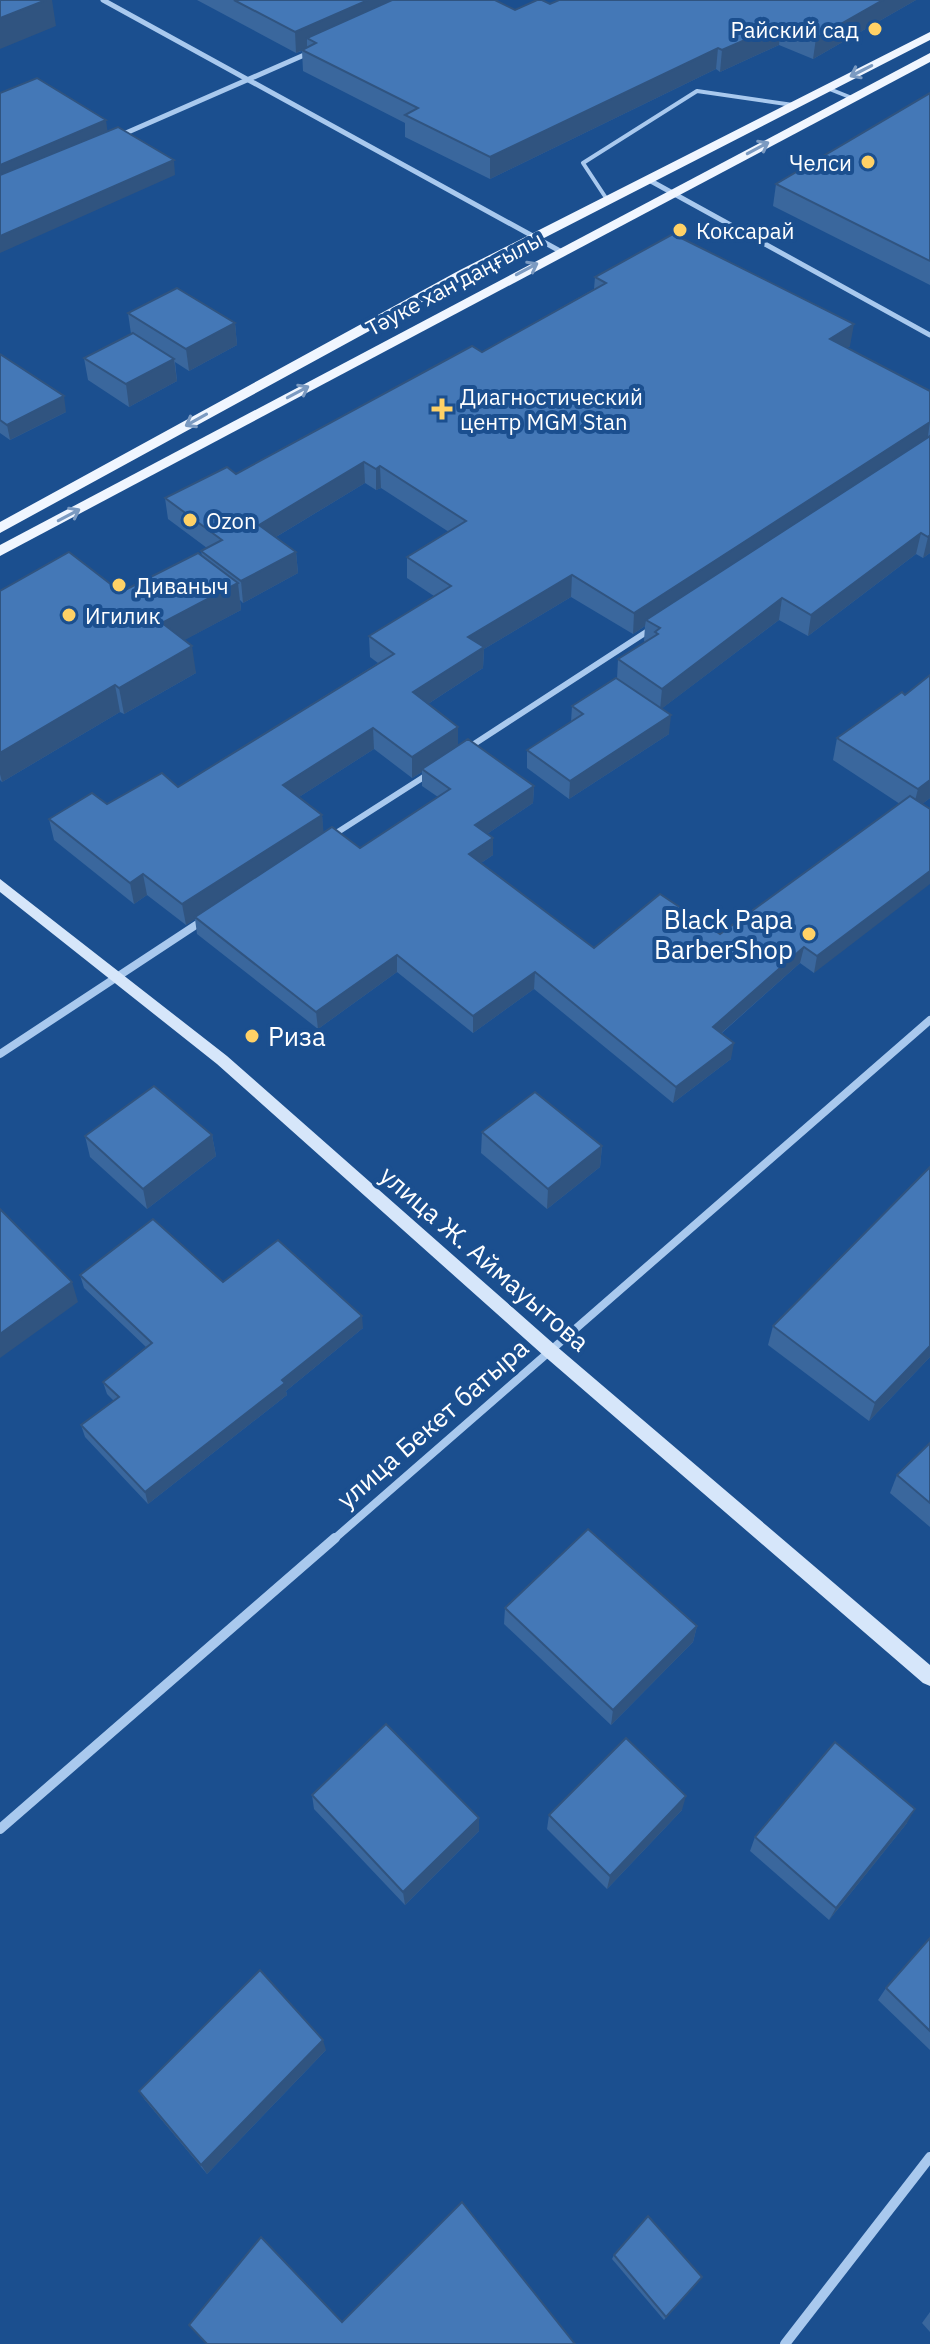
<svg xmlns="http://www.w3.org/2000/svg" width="930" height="2344" font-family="'IBM Plex Sans',sans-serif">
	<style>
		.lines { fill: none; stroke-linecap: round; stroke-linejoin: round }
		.lane { stroke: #a9c9ee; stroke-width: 4 }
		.street-far3 { stroke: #a9c9ee; stroke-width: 5 }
		.street-far2 { stroke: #a9c9ee; stroke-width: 6 }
		.street-far1 { stroke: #a9c9ee; stroke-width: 8 }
		.street { stroke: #a9c9ee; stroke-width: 10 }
		.secondary { fill: #d6e6fa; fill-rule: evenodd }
		.primary { fill: #f0f6ff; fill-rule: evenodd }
		.wall { fill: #3a679d; fill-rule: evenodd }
		.shaded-wall { fill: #305480 }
		.building { fill: #4478b7; stroke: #305480; stroke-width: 2 }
		.oneway { stroke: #7b9ac1 }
		.poi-dot { fill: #ffd166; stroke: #1b4f8f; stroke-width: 3 }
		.labels { text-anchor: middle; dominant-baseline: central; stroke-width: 8; stroke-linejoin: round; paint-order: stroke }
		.far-poi-label { font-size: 22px; fill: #fff; stroke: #1b4f8f; text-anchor: start }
		.far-street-label { font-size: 22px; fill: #fff; stroke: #1b4f8f }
		.poi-label { font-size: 26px; fill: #fff; stroke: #1b4f8f; text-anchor: end }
		.street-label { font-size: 26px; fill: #fff; stroke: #1b4f8f }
	</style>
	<rect width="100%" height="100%" fill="#1b4f8f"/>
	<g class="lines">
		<g class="lane">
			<polyline points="827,88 852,98"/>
			<polyline points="608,201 583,163 697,91 793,105"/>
		</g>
		<g class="street-far3">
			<polyline points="103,0 560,251"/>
			<polyline points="119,136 311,52"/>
			<polyline points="649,180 930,335"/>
		</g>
		<g class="street-far2">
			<polyline points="468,748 651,629"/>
			<polyline points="330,837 430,773"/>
		</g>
		<g class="street-far1">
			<polyline points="0,1054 205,919"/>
			<polyline points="333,1540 930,1020"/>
		</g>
		<g class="street">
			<polyline points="0,1829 335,1538"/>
			<polyline points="785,2344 930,2157"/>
		</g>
		<polygon class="secondary" points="0,879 227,1056 555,1345 930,1665 930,1686 923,1683 543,1355 217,1064 0,892"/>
		<g class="primary">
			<polygon points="930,32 930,40 470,276 0,533 0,522 460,270"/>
			<polygon points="930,53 930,62 0,556 0,545"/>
		</g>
	</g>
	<g class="wall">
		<polygon points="197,0 495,0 515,10 550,4 559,0 916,0 813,59 779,45 720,72 716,69 490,179 405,137 405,123 303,71 302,51 296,53"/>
		<polygon points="930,93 930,285 773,206 776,184"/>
		<path d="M595 277 850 346 846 348 930 391V553L923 558 916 554 808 636 779 620 661 709 669 734 569 799 527 768V750L571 722 572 706 617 679 618 659 645 642 644 641 645 626 633 634 571 597 484 649 483 668 428 704 458 745 534 786 533 803 487 834 493 838V855L481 863 594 948 720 934 900 804 833 760 837 738 905 695 930 675V798L922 804 814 973 800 963 722 1033 731 1059 673 1103 534 989 473 1033 397 972 318 1029 197 934 195 919 186 925 147 895 134 904 54 840 49 819 178 787 378 663 370 657 369 636 434 596 407 578V557L449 532 381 488 376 490 365 483 276 537 296 552 298 573 243 603 240 600 241 610 184 640 196 673 124 714 120 712 2 782 0 780V591L121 592 202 556 201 551 207 548 168 519 165 498 236 474 482 352 594 289ZM374 749 412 778 422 772V786L438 797 360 848 323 833 322 815 299 797Z"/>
		<polygon points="128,313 235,323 237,345 189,371 175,362 177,381 129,407 88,380 84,358 131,334"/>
		<polygon points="0,354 66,412 10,440 0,433"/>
		<polygon points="482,1132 602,1146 600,1167 547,1209 481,1153"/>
		<polygon points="212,1135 216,1156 147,1209 90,1157 85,1136"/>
		<polygon points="930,1167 930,1357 869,1421 768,1345 773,1326"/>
		<polygon points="80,1275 223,1282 363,1328 286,1391 287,1395 148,1504 85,1437 81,1425 114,1401 107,1394 103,1382 146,1347 84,1288"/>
		<polygon points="930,1443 930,1527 890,1493 897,1475"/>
		<polygon points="505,1608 697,1626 693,1642 611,1725 504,1624"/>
		<polygon points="312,1795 479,1818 479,1831 405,1905 314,1809"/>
		<polygon points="682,1810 607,1889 547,1829 549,1815"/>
		<polygon points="907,1823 829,1920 750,1851 755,1837"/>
		<polygon points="930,1938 930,2050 878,2000 886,1988"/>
		<polygon points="326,2050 207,2174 145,2100 139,2091"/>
		<polygon points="614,2255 702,2277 664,2320 612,2259"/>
		<polygon points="930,2312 930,2332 922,2323"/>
	</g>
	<g class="shaded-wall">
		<polygon points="46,0 52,0 56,26 0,49 0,18"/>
		<polygon points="368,0 416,0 307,38 307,48 296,53 295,32"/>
		<polygon points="883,0 916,0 813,59 816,38"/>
		<polygon points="781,24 779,45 720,72 722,50"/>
		<polygon points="718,48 716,69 490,179 490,157"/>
		<polygon points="106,120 108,135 0,181 0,165"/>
		<polygon points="174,160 175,175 0,253 0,236"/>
		<polygon points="235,323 237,345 189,371 186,349"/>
		<polygon points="854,324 850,346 826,360 830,339"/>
		<polygon points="174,359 177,381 129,407 126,384"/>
		<polygon points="64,396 66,412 10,440 7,425"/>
		<polygon points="930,422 927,442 646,620 645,626 633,634 634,613"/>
		<polygon points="364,462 365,483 261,546 259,525"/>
		<polygon points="380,466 381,488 376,490 376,469"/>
		<polygon points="921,533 916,554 808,636 811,615"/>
		<polygon points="930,535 930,553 923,558 928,537"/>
		<polygon points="296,552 298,573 243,603 241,581"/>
		<polygon points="572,575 571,597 484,649 483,668 414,713 413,692 468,637"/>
		<polygon points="238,583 241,610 166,650 162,623"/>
		<polygon points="782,598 779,620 660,710 662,689"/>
		<polygon points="192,646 196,673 124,714 119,688"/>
		<polygon points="115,685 120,712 2,782 0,774 0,753"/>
		<polygon points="671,715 669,734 569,799 570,781"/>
		<polygon points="458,727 458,748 422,769 422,772 412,778 412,757"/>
		<polygon points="373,728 374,749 285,806 283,785"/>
		<polygon points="930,780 930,798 912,812 918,789"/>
		<polygon points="534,786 533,803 475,842 475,825"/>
		<polygon points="322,815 324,836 186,925 182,904"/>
		<polygon points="493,838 493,855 469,871 469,854"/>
		<polygon points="930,871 930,884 814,973 817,956"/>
		<polygon points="143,874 147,895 134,904 130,883"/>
		<polygon points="804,947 800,963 710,1043 713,1027"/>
		<polygon points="397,955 397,972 318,1029 316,1012"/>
		<polygon points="535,972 534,989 473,1033 473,1016"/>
		<polygon points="734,1043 731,1059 673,1103 676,1087"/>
		<polygon points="212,1135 216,1156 147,1209 143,1189"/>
		<polygon points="602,1146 600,1167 547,1209 548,1189"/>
		<polygon points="72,1282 78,1302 0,1358 0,1334"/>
		<polygon points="362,1316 363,1328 286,1391 287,1395 148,1504 145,1492"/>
		<polygon points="930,1346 930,1357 869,1421 875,1403"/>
		<polygon points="697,1626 693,1642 611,1725 613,1710"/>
		<polygon points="686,1796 682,1810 607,1889 610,1876"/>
		<polygon points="915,1809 907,1823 829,1920 836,1908"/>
		<polygon points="479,1818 479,1831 405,1905 403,1892"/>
		<polygon points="323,2040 326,2050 207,2174 201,2165"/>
	</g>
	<g class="building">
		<polygon points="0,0 46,0 0,18"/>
		<polygon points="234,0 368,0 295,32"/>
		<polygon points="392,0 495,0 515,10 537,0 542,0 550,4 559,0 883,0 816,38 781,24 722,50 718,48 490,157 405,115 418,108 302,50 316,43 307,38"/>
		<polygon points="37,78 106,120 0,165 0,93"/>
		<polygon points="930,93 930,261 776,184"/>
		<polygon points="118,127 174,160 0,236 0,175"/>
		<polygon points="673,234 854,324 830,339 930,391 930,422 634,613 572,575 468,637 484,647 413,692 458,727 412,757 373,728 283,785 322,815 182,904 143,874 130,883 49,819 92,793 107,804 162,773 178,787 394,654 369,636 451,586 407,557 466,521 380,466 376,469 364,462 259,525 296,552 241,581 201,551 222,540 165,498 227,467 236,474 472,346 482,352 606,283 595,277"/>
		<polygon points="177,288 235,323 186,349 128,313"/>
		<polygon points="133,333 174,359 126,384 84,358"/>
		<polygon points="0,354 64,396 7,425 0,420"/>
		<polygon points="930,436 930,535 928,537 921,533 811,615 782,598 662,689 618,659 658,634 655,632 660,628 646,620"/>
		<polygon points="69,552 121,592 198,553 238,583 162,623 192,646 119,688 115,685 0,753 0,591"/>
		<polygon points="930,675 930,780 918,789 837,738 902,692 905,695"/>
		<polygon points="616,678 671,715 570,781 527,750 583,714 572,706"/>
		<polygon points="468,739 534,786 475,825 493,838 469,854 594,948 660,894 720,934 910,796 930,809 930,871 817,956 804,947 713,1027 734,1043 676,1087 535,972 473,1016 397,955 316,1012 195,917 332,827 360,848 450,789 422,769"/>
		<polygon points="154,1086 212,1135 143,1189 85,1136"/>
		<polygon points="535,1092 602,1146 548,1189 482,1132"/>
		<polygon points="930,1167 930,1346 875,1403 773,1326"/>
		<polygon points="0,1209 72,1282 0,1334"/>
		<polygon points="153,1219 223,1282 278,1240 362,1316 282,1380 285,1383 145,1492 81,1425 119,1397 103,1382 152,1343 80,1275"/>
		<polygon points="930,1443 930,1503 897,1475"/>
		<polygon points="588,1529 697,1626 613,1710 505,1608"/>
		<polygon points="386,1724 479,1818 403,1892 312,1795"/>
		<polygon points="626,1738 686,1796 610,1876 549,1815"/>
		<polygon points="835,1742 915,1809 836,1908 755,1837"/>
		<polygon points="930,1938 930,2031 886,1988"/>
		<polygon points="260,1970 323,2040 201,2165 139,2091"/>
		<polygon points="462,2202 575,2344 207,2344 189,2325 261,2237 342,2322"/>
		<polygon points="648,2216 702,2277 666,2317 614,2255"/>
	</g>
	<defs><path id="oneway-shaft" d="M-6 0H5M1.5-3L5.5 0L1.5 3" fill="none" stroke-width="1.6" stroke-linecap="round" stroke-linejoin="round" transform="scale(2)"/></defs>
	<g class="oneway">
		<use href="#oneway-shaft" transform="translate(861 71) rotate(153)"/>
		<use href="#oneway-shaft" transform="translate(758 148) rotate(-28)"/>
		<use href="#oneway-shaft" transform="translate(527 269) rotate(-28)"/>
		<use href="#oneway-shaft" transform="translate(298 392) rotate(-28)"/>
		<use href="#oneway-shaft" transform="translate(196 420) rotate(151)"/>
		<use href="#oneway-shaft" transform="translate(69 515) rotate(-28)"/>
	</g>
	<g class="poi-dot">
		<circle cx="875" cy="29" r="8"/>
		<circle cx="868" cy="162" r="8"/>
		<circle cx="680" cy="230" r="8"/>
		<path d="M438 397h8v8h8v8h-8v8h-8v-8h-8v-8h8z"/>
		<circle cx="190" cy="520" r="8"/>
		<circle cx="119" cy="585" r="8"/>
		<circle cx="69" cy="615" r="8"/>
		<circle cx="809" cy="934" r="8"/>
		<circle cx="252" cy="1036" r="8"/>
	</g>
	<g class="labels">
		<g class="far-poi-label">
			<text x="859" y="29" text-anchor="end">Райский сад</text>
			<text x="852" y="162" text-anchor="end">Челси</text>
			<text x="696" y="230">Коксарай</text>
			<text x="460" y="396">Диагностический<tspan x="460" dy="25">центр MGM Stan</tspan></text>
			<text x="206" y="520">Ozon</text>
			<text x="135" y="585">Диваныч</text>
			<text x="85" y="615">Игилик</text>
		</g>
		<g class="far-street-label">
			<text transform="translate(454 283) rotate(-28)">Тәуке хан даңғылы</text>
		</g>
		<g class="poi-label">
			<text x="793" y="919">Black Papa<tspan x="793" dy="30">BarberShop</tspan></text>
			<text x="268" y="1036" text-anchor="start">Риза</text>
		</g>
		<g class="street-label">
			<text transform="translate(485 1258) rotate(41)">улица Ж. Аймауытова</text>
			<text transform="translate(432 1423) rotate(-41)">улица Бекет батыра</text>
		</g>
	</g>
</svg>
